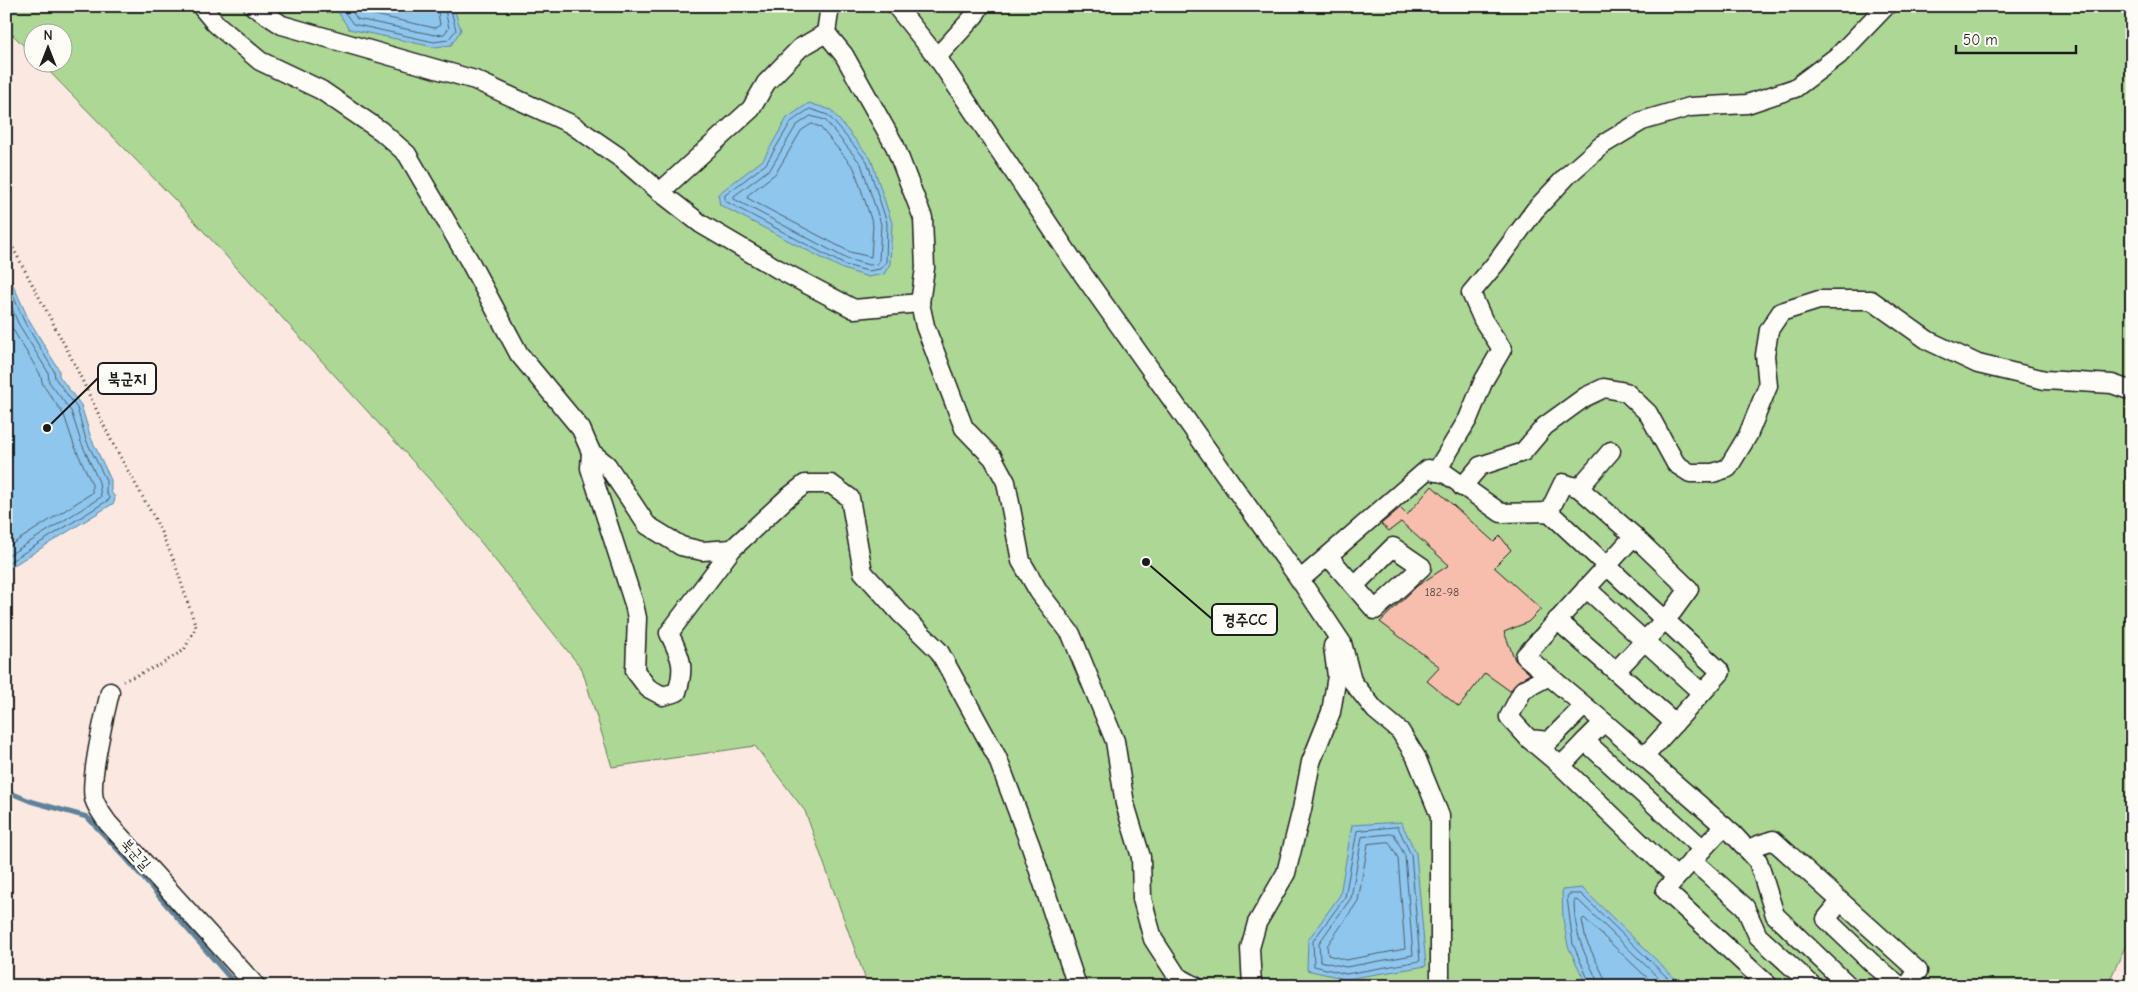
<svg xmlns="http://www.w3.org/2000/svg" width="2138" height="992" font-family="'Comic Neue','Poor Story',sans-serif">
	<style>
		.green { fill: #acd795; stroke: #647a58 }
		.water { fill: #8fc6ed; stroke: #618299 }
		.lines { fill: none; stroke-linecap: round; stroke-linejoin: round }
		.shore { stroke: #4a6070; stroke-width: 1 }
		.stream { stroke: #618299; stroke-width: 5 }
		.building { fill: #f7beae; stroke: #1c1c1c }
		.minor-casing { stroke: #1c1c1c; stroke-width: 21 }
		.path { stroke: #1c1c1c; stroke-width: 3; stroke-dasharray: 1 4; stroke-linecap: butt }
		.minor { stroke: #fdfcf7; stroke-width: 18 }
		.labels { text-anchor: middle; dominant-baseline: central; stroke-width: 4.5; stroke-linejoin: round; paint-order: stroke }
		.number-label { font-size: 12px; fill: #534440 }
		.street-label { font-size: 15px; fill: #1c1c1c; stroke: #fdfcf7 }
		.leader { fill: none; stroke: #1c1c1c; stroke-width: 2 }
		.callout-dot { fill: #1c1c1c; stroke: #fdfcf7; stroke-width: 2 }
		.callout { fill: #fdfcf7; stroke: #1c1c1c; stroke-width: 2 }
		.callout-label { font-size: 16px; text-anchor: middle; font-weight: bold; fill: #1c1c1c }
	</style>
	<rect width="100%" height="100%" fill="#fbe9e1"/>
	<filter id="ink" filterUnits="userSpaceOnUse"><feTurbulence type="fractalNoise" baseFrequency=".02" numOctaves="2"/><feDisplacementMap in="SourceGraphic" scale="10" xChannelSelector="R" yChannelSelector="G"/><feConvolveMatrix kernelMatrix="1 2 1 2 8 2 1 2 1" color-interpolation-filters="sRGB"/></filter>
	<g filter="url(#ink)">
		<polygon class="green" points="6,6 2132,6 2132,932 2107,986 868,986 805,811 755,746 612,767 582,669 440,491 175,200 41,63 62,62 62,32 32,32 32,54 6,28"/>
		<g class="water">
			<polygon points="337,6 453,6 461,30 451,45 434,47 349,29 338,12"/>
			<polygon points="809,103 831,110 871,159 892,223 890,264 884,274 868,277 843,269 720,205 718,194 763,160 787,118"/>
			<polygon points="6,269 28,318 59,370 59,376 81,405 91,438 111,480 111,492 115,497 114,503 6,570"/>
			<polygon points="1401,822 1416,853 1426,966 1346,979 1307,970 1308,940 1340,895 1352,825"/>
			<polygon points="1582,888 1683,986 1587,986 1568,946 1563,919 1562,890"/>
		</g>
		<g class="lines">
			<g class="shore">
				<polyline points="342,6 343,10 353,24 434,42 448,40 456,30 450,6"/>
				<polyline points="349,6 357,19 435,35 444,34 449,28 444,6"/>
				<polyline points="357,6 361,12 435,28 440,25 437,6"/>
				<polygon points="810,109 828,115 867,161 887,223 886,262 880,269 868,271 845,265 725,201 725,195 766,164 791,122"/>
				<polygon points="811,116 825,120 861,164 881,224 879,260 877,264 869,265 847,259 734,199 734,196 771,168 796,126"/>
				<polygon points="812,124 820,127 854,168 873,225 871,257 850,252 747,198 748,195 776,173 801,131"/>
				<polyline points="6,279 24,321 54,371 55,378 77,408 86,440 106,480 106,493 110,499 6,564"/>
				<polyline points="6,293 18,323 48,372 49,382 71,411 81,442 99,482 101,497 6,557"/>
				<polyline points="6,313 12,328 40,374 43,385 64,415 74,445 92,484 92,493 6,548"/>
				<polygon points="1398,827 1411,855 1420,961 1346,974 1314,966 1313,941 1345,897 1357,831"/>
				<polygon points="1394,834 1405,856 1413,955 1346,967 1320,961 1319,943 1351,898 1362,837"/>
				<polygon points="1389,842 1398,858 1405,949 1346,960 1328,955 1327,946 1358,901 1368,844"/>
				<polyline points="1591,986 1573,944 1567,897 1569,894 1581,894 1676,986"/>
				<path d="M1598 986 1597 980C1583 950 1575 936 1574 902L1575 900 1579 901 1667 986"/>
				<polyline points="1605,986 1604,977 1586,940 1582,920 1584,918 1656,986"/>
			</g>
			<polyline class="stream" points="6,791 30,801 87,817 125,857 237,986"/>
		</g>
		<polygon class="building" points="1432,486 1494,542 1500,536 1511,550 1494,567 1541,609 1528,622 1504,632 1515,660 1530,674 1518,681 1510,691 1485,673 1459,707 1427,681 1440,667 1380,622 1417,586 1449,565 1401,522 1389,531 1381,524 1400,508 1407,515"/>
		<g class="lines">
			<g class="minor-casing">
				<g id="minor">
					<polyline points="201,6 215,23 260,61 321,90 381,131 407,154 470,262 519,354 581,429 591,452"/>
					<polyline points="253,6 282,25 475,80 571,124 622,159 660,192"/>
					<polyline points="830,6 826,33 844,55 895,146 910,185 923,218 925,268 920,303 925,326 964,428 993,458 1006,482 1021,561 1039,592 1071,634 1115,741 1125,804 1141,857 1142,899 1153,939 1177,976 1195,986"/>
					<polyline points="896,6 937,57 1072,259 1300,580 1342,643 1352,681 1375,710 1400,731 1416,757 1440,816 1440,986"/>
					<polyline points="826,33 800,48 766,83 751,109 660,192 701,224 778,269 854,309 920,303"/>
					<polyline points="937,57 975,15 980,6"/>
					<polyline points="1611,451 1579,488 1634,536"/>
					<polyline points="1436,472 1468,419 1484,380 1502,349 1483,320 1471,293 1496,263 1535,210 1568,175 1602,145 1642,121 1690,107 1747,104 1795,88 1839,55 1886,6"/>
					<polyline points="1462,487 1480,466 1523,452 1545,426 1585,397 1604,388 1626,392 1648,413 1676,464 1690,473 1713,473 1728,468 1748,435 1768,386 1765,355 1769,330 1781,312 1819,300 1871,300 1929,341 1978,364 2045,380 2112,384 2132,391"/>
					<polyline points="1549,512 1563,483 1579,488"/>
					<path d="M732 549 702 551 681 546 647 525 607 465 591 452 590 468 634 604 637 618 635 671 648 688 663 696 677 692C686 665 680 656 669 633L732 549 787 498 805 484H831L850 498 863 572 900 613 939 651 997 757 1031 847 1077 986"/>
					<polyline points="1328,556 1375,610 1422,567 1393,547 1354,586"/>
					<polyline points="1300,580 1428,469 1446,474 1501,513 1549,512 1721,672 1644,757"/>
					<polyline points="1586,588 1702,693"/>
					<polyline points="1557,620 1675,723"/>
					<polyline points="1549,676 1525,656 1634,536 1689,589 1673,611 1616,671"/>
					<path d="M110 692C105 713 89 780 94 799 97 808 103 816 108 823L256 986"/>
					<polyline points="1584,706 1549,741 1529,739 1509,717 1523,690 1549,676 1604,722 1733,834 1758,861 1775,915 1849,986"/>
					<polyline points="1604,722 1585,741 1703,849"/>
					<polyline points="1529,739 1561,766"/>
					<polyline points="1585,741 1561,766 1676,877"/>
					<polyline points="1724,826 1665,890 1769,986"/>
					<polyline points="1747,849 1773,840 1918,971 1907,986"/>
					<polyline points="1692,860 1745,907 1758,936 1813,986"/>
					<polyline points="1840,902 1826,919 1872,963 1900,986"/>
					<polyline points="1252,986 1250,948 1257,923 1286,873 1302,809 1311,762 1331,712 1337,676 1333,646"/>
				</g>
			</g>
			<polyline class="path" points="6,235 71,357 112,442 155,519 173,558 196,627 184,650 160,665 121,682"/>
			<use href="#minor" class="minor"/>
		</g>
	</g>
	<g class="labels">
		<g class="number-label">
			<text x="1442" y="592">182-98</text>
		</g>
		<g class="street-label">
			<text transform="translate(136 854) rotate(48)">북군길</text>
		</g>
	</g>
	<path class="leader" d="M47 428L98 378M1146 562L1212 619"/>
	<g class="callout-dot">
		<circle cx="47" cy="428" r="5"/>
		<circle cx="1146" cy="562" r="5"/>
	</g>
	<g class="callout">
		<rect x="98" y="363" width="58" height="31" rx="5"/>
		<rect x="1212" y="604" width="65" height="31" rx="5"/>
	</g>
	<g class="callout-label">
		<text x="127" y="384">북군지</text>
		<text x="1245" y="625">경주CC</text>
	</g>
	<rect width="2138" height="992" fill="none" stroke="#fdfcf7" stroke-width="25"/>
	<rect x="12" y="12" width="2113" height="967" fill="none" stroke="#1c1c1c" stroke-width="2" filter="url(#ink)"/>
	<g transform="translate(48 48)"><circle r="24" fill="#fdfcf7" stroke="#a3a29f"/>
	<path d="M0-4L9 19L0 12L-9 19Z" fill="#1c1c1c"/>
	<text y="-8" font-size="14" font-weight="bold" text-anchor="middle" fill="#1c1c1c">N</text>
	</g>
	<path d="M1956 45v8h120v-8" fill="none" stroke="#1c1c1c" stroke-width="2.5"/>
	<text x="1963" y="45" font-size="15" fill="#1c1c1c" stroke="#fdfcf7" stroke-width="4" paint-order="stroke">50 m</text>
</svg>
